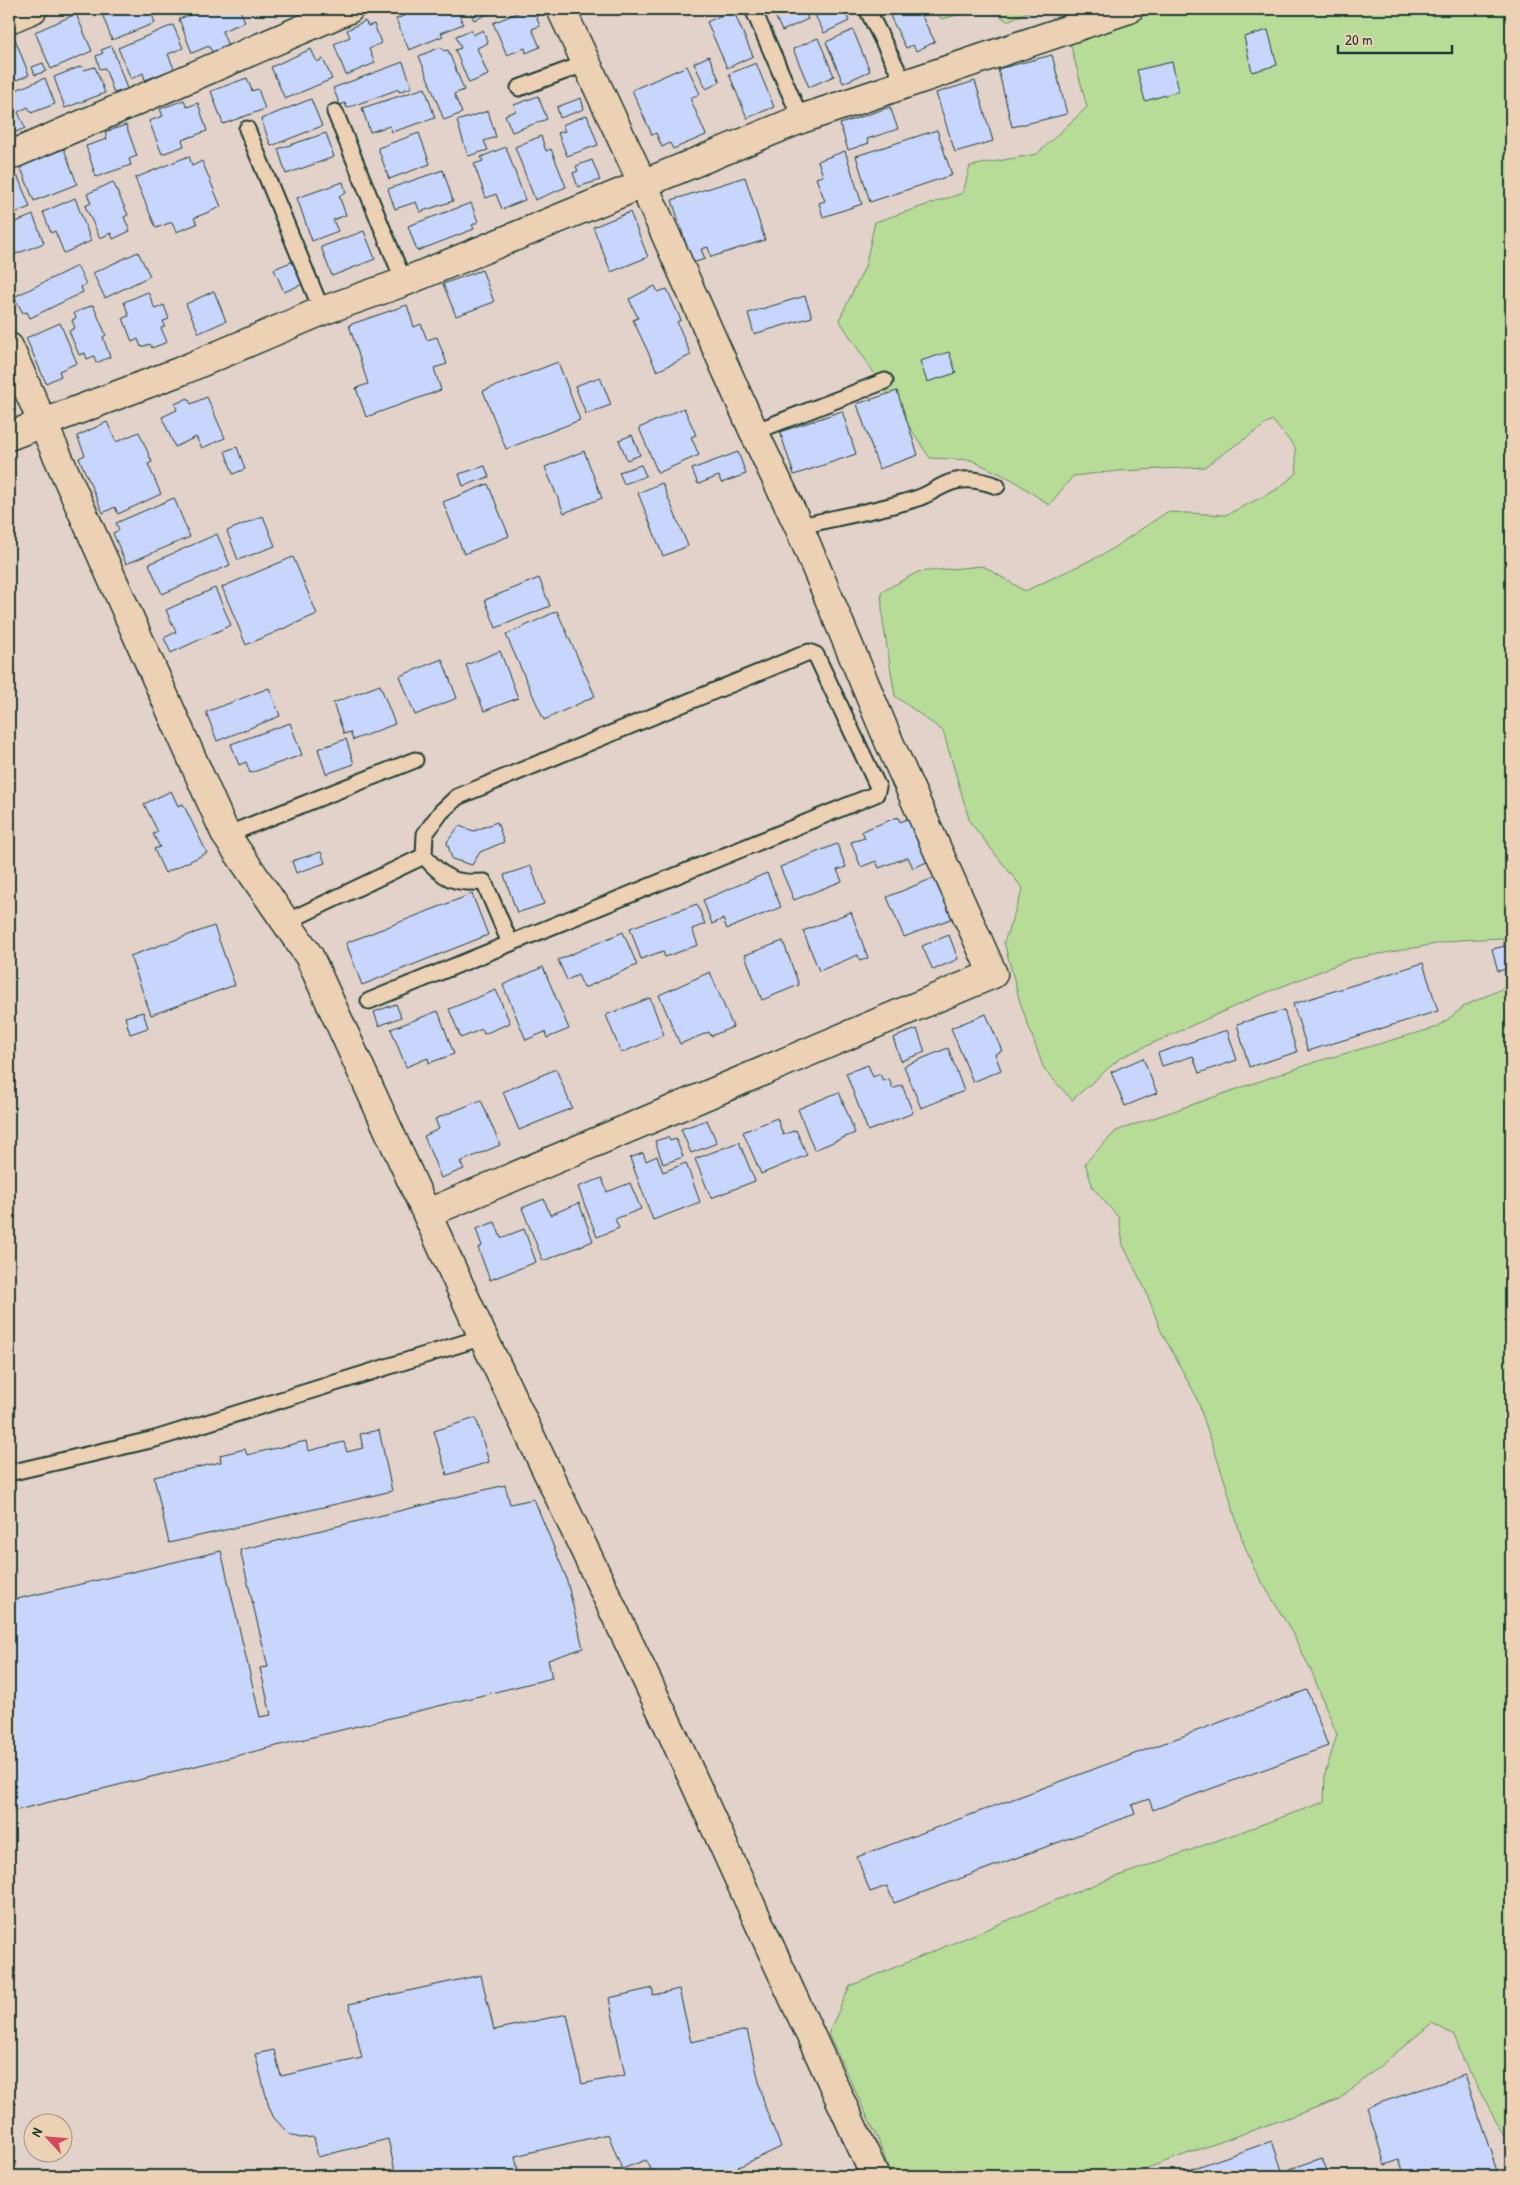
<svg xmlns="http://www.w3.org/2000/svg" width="1520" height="2185" font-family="'Patrick Hand',sans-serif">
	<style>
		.green { fill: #b6dc98; stroke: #6a8c66 }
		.building { fill: #c8d5fc; stroke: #1f3d34 }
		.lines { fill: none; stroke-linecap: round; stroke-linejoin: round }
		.service-casing { stroke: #1f3d34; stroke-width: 19 }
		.minor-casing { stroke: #1f3d34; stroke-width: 31 }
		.service { stroke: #edd1b4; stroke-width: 15 }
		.minor { stroke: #edd1b4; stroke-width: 28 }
	</style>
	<rect width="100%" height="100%" fill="#e2d2ca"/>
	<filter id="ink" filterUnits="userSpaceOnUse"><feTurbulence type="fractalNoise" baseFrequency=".02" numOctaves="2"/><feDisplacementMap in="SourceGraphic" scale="10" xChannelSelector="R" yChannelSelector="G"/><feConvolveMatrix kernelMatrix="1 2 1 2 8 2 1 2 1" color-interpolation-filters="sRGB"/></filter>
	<g filter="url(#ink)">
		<g class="green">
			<polygon points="930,9 979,9 942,19"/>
			<polygon points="991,9 1031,9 1032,10 1007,21"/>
			<polygon points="1104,9 1511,9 1511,2144 1494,2118 1463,2059 1454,2035 1432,2023 1340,2099 1125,2176 891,2176 878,2139 828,2034 850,1986 1088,1887 1324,1802 1325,1774 1337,1735 1311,1670 1289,1627 1253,1567 1241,1536 1225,1482 1196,1396 1161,1331 1146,1291 1123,1245 1119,1218 1093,1188 1085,1163 1116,1131 1315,1062 1438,1027 1466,1005 1506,987 1503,938 1459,940 1351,959 1253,998 1120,1058 1072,1100 1044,1069 1020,1002 1004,942 1023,889 970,822 943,731 895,696 883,622 881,592 918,572 983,566 1025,591 1104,554 1167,512 1226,515 1276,490 1297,473 1295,447 1272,420 1204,467 1118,471 1073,476 1049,505 1013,480 971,460 930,458 839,320 865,267 875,222 963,193 970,166 1037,154 1087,107 1069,39"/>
		</g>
		<g class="building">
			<polygon points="107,9 150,9 155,23 112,40 101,11"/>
			<polygon points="174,9 187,9 176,13"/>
			<polygon points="206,9 240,9 245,22 222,31 228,46 212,52 209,46 192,53 179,19"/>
			<polygon points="412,9 457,9 463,24 441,33 443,36 409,50 396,19 413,12"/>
			<polygon points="469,9 500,9 474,20"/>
			<polygon points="527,9 537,9 540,15 536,16 540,26 532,29 540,47 526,53 525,48 507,55 493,23"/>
			<polygon points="772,9 803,9 808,19 782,31"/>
			<polygon points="812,9 844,9 849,21 824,33"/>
			<polygon points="904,9 918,9 935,42 916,51 913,45 906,48 890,16"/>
			<polygon points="733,10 753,56 727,68 707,22"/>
			<polygon points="76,14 92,51 51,69 35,32"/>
			<polygon points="365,21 368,26 374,24 381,43 369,49 375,63 346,75 334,44 350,37 347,30"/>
			<polygon points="173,25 183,48 168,54 174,69 145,80 143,73 131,79 118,48"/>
			<polygon points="471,30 473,35 483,30 488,43 477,48 488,75 469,83 455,50 461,48 456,36"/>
			<polygon points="853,30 870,71 843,83 826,42"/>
			<polygon points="1268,30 1277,65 1252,72 1244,37"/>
			<polygon points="818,38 834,76 809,87 793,49"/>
			<polygon points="15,39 29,75 9,83 9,41"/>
			<polygon points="112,46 127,89 114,93 105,68 100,69 96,56 103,53 101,50"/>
			<polygon points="441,47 444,51 448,50 464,90 454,94 462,113 444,120 419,56"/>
			<polygon points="311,49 317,62 323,59 332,79 285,99 271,67"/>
			<polygon points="1052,55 1067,114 1012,127 998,69"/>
			<polygon points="709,56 720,82 706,89 694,63"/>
			<polygon points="403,62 412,87 399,92 399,89 347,108 345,103 340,105 333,88"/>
			<polygon points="1172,62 1179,91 1145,101 1137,70"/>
			<polygon points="43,63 46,71 35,75 32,67"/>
			<polygon points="756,63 774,107 747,118 729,74"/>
			<polygon points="82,66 84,70 95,67 105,93 65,108 54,77"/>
			<polygon points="687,66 700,94 690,98 706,135 673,149 670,143 662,147 656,133 652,135 632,90"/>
			<polygon points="45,78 55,104 31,113 28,107 18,112 25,128 9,135 9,93"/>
			<polygon points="247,78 252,91 258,89 265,109 223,124 211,91"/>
			<polygon points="975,81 993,141 955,152 936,93"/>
			<polygon points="425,88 435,118 392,132 390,126 370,132 362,108"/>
			<polygon points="538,96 547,119 512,132 505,115 516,111 514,105"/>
			<polygon points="581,98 584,109 560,118 557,107"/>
			<polygon points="311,99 322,126 271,146 261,119"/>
			<polygon points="184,100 187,107 198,103 207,131 182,140 184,146 162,154 149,121 163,116 160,109"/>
			<polygon points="890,107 898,129 867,139 869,143 848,150 840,124"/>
			<polygon points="488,111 496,137 484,141 488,150 468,156 457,121"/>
			<polygon points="587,115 598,145 567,156 558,133 565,131 562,125"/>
			<polygon points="126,125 137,156 129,159 131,165 96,177 86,146 107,139 105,132"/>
			<polygon points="937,130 952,175 870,202 856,156"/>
			<polygon points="326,133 334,157 286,174 278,149"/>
			<polygon points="419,133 430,164 389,179 378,148"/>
			<polygon points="541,136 546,151 551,149 566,187 535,200 515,147"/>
			<polygon points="506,147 525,200 502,209 496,194 486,198 474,164 483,161 481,157"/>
			<polygon points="64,149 77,184 34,201 20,166"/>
			<polygon points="845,151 862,204 823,217 819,203 825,201 816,178 823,176 818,161"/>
			<polygon points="189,156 192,166 202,161 221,207 194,218 197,224 176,232 172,222 156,228 135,178"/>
			<polygon points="592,160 600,180 578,187 573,173 578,171 576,166"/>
			<polygon points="443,170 453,201 420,212 416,202 395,209 388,189"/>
			<polygon points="18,177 30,207 9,215 9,180"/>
			<polygon points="745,177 765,240 711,257 708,247 701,249 705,259 692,263 672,200"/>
			<polygon points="113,182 128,215 124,217 130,231 113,239 111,233 100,238 85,206 91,203 87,194"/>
			<polygon points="343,182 346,193 339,196 346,215 333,220 338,231 312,241 297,198"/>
			<polygon points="75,198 91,241 64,253 55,231 51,233 43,212"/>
			<polygon points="471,203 478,222 472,225 474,229 417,251 408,226"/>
			<polygon points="630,212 648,257 611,272 593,227"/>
			<polygon points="33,215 44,243 11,256 9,254 9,225"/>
			<polygon points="364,231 375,259 332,276 321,247"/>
			<polygon points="138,252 150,276 105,298 93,273"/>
			<polygon points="296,260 305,283 284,292 274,269"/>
			<polygon points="77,266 86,284 81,287 83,292 30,318 27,312 23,313 14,297"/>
			<polygon points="482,270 494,302 456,316 443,284"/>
			<polygon points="655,286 658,292 667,289 681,320 677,322 691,355 657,371 633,320 638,318 629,299"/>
			<polygon points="214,291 226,321 199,333 186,304"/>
			<polygon points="148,292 155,309 164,305 169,319 163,321 165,326 161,328 167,342 152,348 150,344 141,347 138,339 132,342 123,318 129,316 124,302"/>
			<polygon points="805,296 812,317 754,334 748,313"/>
			<polygon points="93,305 106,335 103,337 110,357 96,363 94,356 87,359 85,353 79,355 69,331 75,328 72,320 76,318 74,313"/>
			<polygon points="407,305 414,327 421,324 427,340 437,337 447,364 434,368 441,390 366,417 356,388 368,384 349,325"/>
			<polygon points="60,323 77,363 59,371 61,376 46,383 26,338"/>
			<polygon points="949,352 956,373 927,382 920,361"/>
			<polygon points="558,362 580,420 506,449 483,391"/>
			<polygon points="600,377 611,405 586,414 575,386"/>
			<polygon points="897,391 918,455 879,469 857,404"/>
			<polygon points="207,397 225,438 202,448 196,437 175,447 162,417 177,410 175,404 188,398 191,404"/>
			<polygon points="684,408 696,435 691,437 699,455 658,473 639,428"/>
			<polygon points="842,411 856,454 794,475 780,432"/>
			<polygon points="107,422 116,442 139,432 152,462 148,464 161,494 118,514 115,507 103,513 79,458 85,455 77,436"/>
			<polygon points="632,435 640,455 627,460 619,440"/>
			<polygon points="237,447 245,469 233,474 225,451"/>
			<polygon points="584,451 602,498 564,513 545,467"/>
			<polygon points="738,452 746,474 721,483 719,476 698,484 692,469"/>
			<polygon points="641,465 646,476 624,484 619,472"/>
			<polygon points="485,466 489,477 463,486 459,474"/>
			<polygon points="662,483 688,546 663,556 638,493"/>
			<polygon points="488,484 509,536 464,554 443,502"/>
			<polygon points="174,498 190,537 126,564 113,533 119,530 116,523"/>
			<polygon points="263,516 275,546 238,560 227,531"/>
			<polygon points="217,534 230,565 162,594 149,564"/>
			<polygon points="293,557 317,614 246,645 222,587"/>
			<polygon points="539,578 550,606 496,628 485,600"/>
			<polygon points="215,588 231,625 171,653 164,638 176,632 166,610"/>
			<polygon points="557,611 595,696 544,720 506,635"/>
			<polygon points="500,651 518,698 484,711 466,665"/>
			<polygon points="442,659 457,698 415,715 400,676"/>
			<polygon points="380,685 395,724 353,740 350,732 344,734 333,703"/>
			<polygon points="269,688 280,716 217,741 206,712"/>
			<polygon points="290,723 302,755 250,773 246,762 239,765 231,744"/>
			<polygon points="346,739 354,764 326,774 318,749"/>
			<polygon points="171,791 178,806 183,804 207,853 165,873 154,849 160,847 153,834 158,832 144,804"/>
			<polygon points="898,817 900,822 910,818 927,862 913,868 908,857 879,868 876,861 861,867 851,842 865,838 862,831"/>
			<polygon points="497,822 504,842 480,852 472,865 452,859 447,842 459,826 474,831"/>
			<polygon points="837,844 846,867 837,870 842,881 794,900 780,867"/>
			<polygon points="321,852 325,863 296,873 292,861"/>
			<polygon points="531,866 544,904 517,913 504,875"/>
			<polygon points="767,873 781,907 727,929 723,919 712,924 703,900"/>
			<polygon points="936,877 953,918 904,937 887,897"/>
			<polygon points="472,894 488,935 362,985 346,943"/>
			<polygon points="697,904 705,924 692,929 698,945 665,957 663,951 641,959 630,928"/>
			<polygon points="851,912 868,958 860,961 858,955 819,971 803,931"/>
			<polygon points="214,926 235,985 151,1015 130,956"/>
			<polygon points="623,932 637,965 584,988 578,975 567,980 558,960"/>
			<polygon points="949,935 958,959 933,970 922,946"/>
			<polygon points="783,941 799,985 762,1000 745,955"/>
			<polygon points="1510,945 1511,968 1498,971 1492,949"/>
			<polygon points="1423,963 1438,1011 1308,1051 1293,1004"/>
			<polygon points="543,967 569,1029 547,1038 545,1032 526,1040 503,985"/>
			<polygon points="710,972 733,1027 711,1036 709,1032 680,1044 659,995"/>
			<polygon points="496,990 510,1023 484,1034 482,1029 461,1038 449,1009"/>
			<polygon points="650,998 664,1035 621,1053 606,1015"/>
			<polygon points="396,1004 401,1017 379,1026 374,1012"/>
			<polygon points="1284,1010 1297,1052 1249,1067 1237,1024"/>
			<polygon points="438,1011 454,1054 429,1063 428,1058 406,1067 391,1029"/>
			<polygon points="143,1012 148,1028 130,1034 125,1017"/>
			<polygon points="986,1014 1002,1051 995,1054 1001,1070 973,1082 951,1028"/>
			<polygon points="917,1029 925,1052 901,1061 893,1038"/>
			<polygon points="1227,1030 1237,1060 1199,1073 1193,1056 1162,1066 1158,1053"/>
			<polygon points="948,1048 964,1091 921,1108 904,1066"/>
			<polygon points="1143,1058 1157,1093 1125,1106 1111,1072"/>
			<polygon points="868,1065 873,1077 880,1074 883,1081 889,1079 893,1089 902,1085 913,1113 868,1131 846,1073"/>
			<polygon points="556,1069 572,1108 519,1130 503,1092"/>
			<polygon points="839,1092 855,1133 814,1150 798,1109"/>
			<polygon points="481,1100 500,1145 460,1162 464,1169 441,1178 424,1136 439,1129 435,1119"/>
			<polygon points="777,1118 783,1135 796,1130 807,1155 761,1174 743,1132"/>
			<polygon points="707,1120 717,1143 691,1153 681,1129"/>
			<polygon points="668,1137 670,1141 676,1139 683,1157 663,1164 655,1141"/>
			<polygon points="739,1142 755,1181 711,1198 695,1159"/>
			<polygon points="643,1153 646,1161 657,1156 663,1172 686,1163 700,1202 653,1220 630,1158"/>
			<polygon points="602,1178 607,1192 630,1183 641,1209 615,1219 619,1228 597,1237 578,1187"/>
			<polygon points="544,1199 550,1215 579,1203 593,1241 543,1261 522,1208"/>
			<polygon points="495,1222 501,1238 524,1229 536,1262 490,1280 478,1248 482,1246 476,1229"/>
			<polygon points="476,1418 489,1462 447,1475 434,1431"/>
			<polygon points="379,1430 392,1491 169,1543 154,1477 221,1462 220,1455 245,1449 247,1455 306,1441 308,1451 344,1442 347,1452 363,1448 360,1434"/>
			<polygon points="505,1485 510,1504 534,1499 566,1577 583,1648 548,1660 552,1678 9,1812 9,1601 221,1551 260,1717 271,1715 260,1668 268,1667 240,1550"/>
			<polygon points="1307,1690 1328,1746 1153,1810 1149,1799 1132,1805 1135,1814 894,1903 887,1886 870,1892 857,1857"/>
			<polygon points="481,1975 494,2030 567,2014 582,2084 625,2075 609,1998 653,1988 653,1995 679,1989 691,2042 747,2030 765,2107 781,2147 732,2170 734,2176 653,2176 646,2160 622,2169 608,2134 515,2156 519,2176 396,2176 388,2139 318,2157 314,2137 300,2138 289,2134 274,2118 269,2107 255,2054 274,2050 281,2076 362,2058 349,2004"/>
			<polygon points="1465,2075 1497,2171 1482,2176 1405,2176 1399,2160 1385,2165 1367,2107"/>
			<polygon points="1272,2141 1284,2176 1171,2176"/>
			<polygon points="1322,2158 1329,2176 1293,2176 1290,2169"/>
		</g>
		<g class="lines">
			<g class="service-casing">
				<g id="service">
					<polyline points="753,9 801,119"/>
					<polyline points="867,9 905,85"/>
					<polyline points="519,88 587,63"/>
					<polyline points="335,112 404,282"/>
					<polyline points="247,129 322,311"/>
					<polyline points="754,432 885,381"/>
					<path d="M799 527C838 516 879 511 918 498 931 494 943 483 956 481 971 478 983 481 997 486"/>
					<polyline points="226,835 415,760"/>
					<path d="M424 856C444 879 454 884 484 882L510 943"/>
					<polyline points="286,922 424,856 425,834 441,812 457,797 809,652 816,655 878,787 876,794 369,1001"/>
					<polyline points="9,1473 155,1439 483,1337"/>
				</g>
			</g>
			<g class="minor-casing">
				<g id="minor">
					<polyline points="9,19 33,9"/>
					<polyline points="9,156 349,9"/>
					<polyline points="9,347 226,835 309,956 483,1337 672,1733 875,2176"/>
					<polyline points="9,436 181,371 322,311 404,282 801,119 1129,9"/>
					<polyline points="428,1213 993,974 890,744 799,527 754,432 643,184 561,9"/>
				</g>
			</g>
			<use href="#service" class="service"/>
			<use href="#minor" class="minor"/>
		</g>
	</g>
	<rect width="1520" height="2185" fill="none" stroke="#edd1b4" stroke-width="30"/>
	<rect x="15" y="15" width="1490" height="2155" fill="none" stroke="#1f3d34" stroke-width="2" filter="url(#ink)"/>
	<g transform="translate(48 2138) rotate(296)"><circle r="24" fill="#edd1b4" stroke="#9b9681"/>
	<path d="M0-4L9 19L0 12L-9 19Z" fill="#d1495b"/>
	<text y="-8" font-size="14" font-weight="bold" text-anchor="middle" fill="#1f3d34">N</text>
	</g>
	<path d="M1338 45v8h114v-8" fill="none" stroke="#1f3d34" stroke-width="2.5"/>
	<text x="1345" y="45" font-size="15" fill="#1f3d34" stroke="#edd1b4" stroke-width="4" paint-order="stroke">20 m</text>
</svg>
